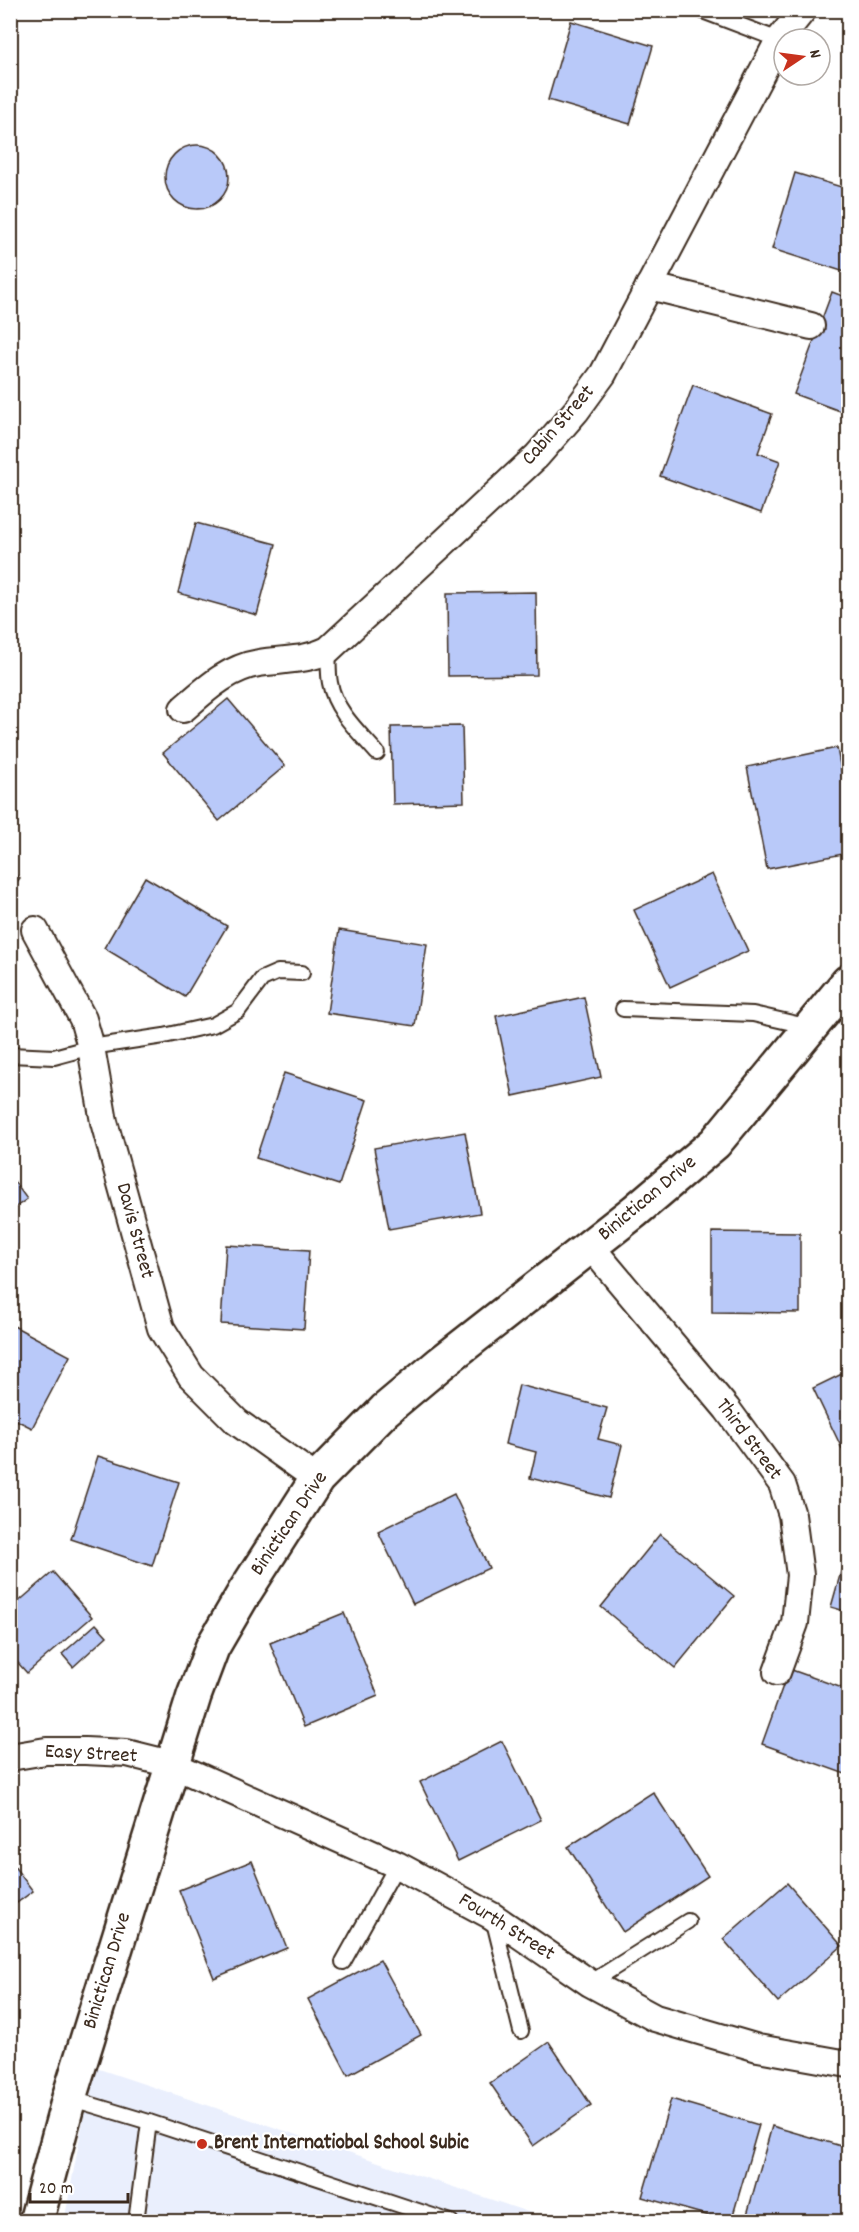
<svg xmlns="http://www.w3.org/2000/svg" width="859" height="2232" font-family="Dekko,sans-serif">
	<style>
		.built { fill: #eaeffd }
		.building { fill: #b9c9f9; stroke: #3b2a1e; stroke-width: 1.5 }
		.lines { fill: none; stroke-linecap: round; stroke-linejoin: round }
		.service-casing { stroke: #3b2a1e; stroke-width: 18 }
		.minor-casing { stroke: #3b2a1e; stroke-width: 30 }
		.tertiary-casing { stroke: #3b2a1e; stroke-width: 38 }
		.service { stroke: #fff; stroke-width: 14 }
		.minor { stroke: #fff; stroke-width: 26 }
		.tertiary { stroke: #fff; stroke-width: 33 }
		.poi-dot { fill: #c8321e; stroke: #fff; stroke-width: 2 }
		.labels { text-anchor: middle; dominant-baseline: central; stroke-width: 4.5; stroke-linejoin: round; paint-order: stroke }
		.street-label { font-size: 21px; fill: #3b2a1e; stroke: #fff }
		.poi-label { font-size: 21px; font-weight: bold; fill: #3b2a1e; stroke: #fff; text-anchor: start }
	</style>
	<rect width="100%" height="100%" fill="#fff"/>
	<filter id="ink" filterUnits="userSpaceOnUse"><feTurbulence type="fractalNoise" baseFrequency=".0167" numOctaves="2"/><feDisplacementMap in="SourceGraphic" scale="12" xChannelSelector="R" yChannelSelector="G"/><feConvolveMatrix kernelMatrix="1 2 1 2 8 2 1 2 1" color-interpolation-filters="sRGB"/></filter>
	<g filter="url(#ink)">
		<path class="built" d="M93 2067 555 2221 64 2222Z"/>
		<g class="building">
			<path d="M571 21 653 46 630 124 548 100Z"/>
			<circle cx="197" cy="177" r="32"/>
			<path d="M795 173 848 189V273L772 249Z"/>
			<path d="M832 292 848 298V414L794 394Z"/>
			<path d="M693 385 772 414 758 453 780 461 761 513 660 476Z"/>
			<path d="M196 523 276 544 257 615 178 593Z"/>
			<path d="M536 592 537 675 448 676 447 593Z"/>
			<path d="M228 699 285 766 219 821 163 753Z"/>
			<path d="M462 726 464 802 393 804 391 727Z"/>
			<path d="M837 748 848 810V853L767 869 747 767Z"/>
			<path d="M10 871 20 878 10 891Z"/>
			<path d="M712 874 748 951 670 987 634 910Z"/>
			<path d="M145 877 227 926 185 997 104 948Z"/>
			<path d="M339 930 427 944 415 1026 327 1013Z"/>
			<path d="M584 997 601 1077 513 1096 496 1016Z"/>
			<path d="M284 1073 367 1100 339 1185 256 1158Z"/>
			<path d="M465 1132 480 1213 389 1229 374 1148Z"/>
			<path d="M10 1176 27 1199 10 1211Z"/>
			<path d="M712 1232 800 1233V1313L712 1312Z"/>
			<path d="M226 1245 309 1250 304 1329 221 1324Z"/>
			<path d="M10 1324 70 1356 32 1428 10 1417Z"/>
			<path d="M848 1371V1453L845 1455 813 1388Z"/>
			<path d="M519 1385 607 1408 598 1439 622 1445 609 1498 530 1478 536 1452 505 1444Z"/>
			<path d="M98 1456 179 1482 152 1566 71 1539Z"/>
			<path d="M454 1494 489 1568 413 1604 378 1531Z"/>
			<path d="M660 1534 734 1596 675 1668 601 1607Z"/>
			<path d="M848 1547V1612L831 1607Z"/>
			<path d="M53 1572 92 1617 27 1673 10 1654V1609Z"/>
			<path d="M344 1613 378 1696 304 1727 270 1643Z"/>
			<path d="M96 1624 107 1636 73 1667 62 1654Z"/>
			<path d="M789 1669 848 1690V1775L762 1744Z"/>
			<path d="M502 1741 541 1820 458 1861 420 1782Z"/>
			<path d="M653 1792 708 1876 623 1932 568 1847Z"/>
			<path d="M10 1861 33 1891 10 1908Z"/>
			<path d="M252 1861 287 1948 214 1978 179 1890Z"/>
			<path d="M787 1883 842 1946 778 2002 723 1939Z"/>
			<path d="M380 1960 421 2035 348 2075 308 1999Z"/>
			<path d="M549 2042 591 2105 533 2146 490 2083Z"/>
			<path d="M671 2099 759 2125 731 2222 642 2197Z"/>
			<path d="M772 2126 848 2148V2212L846 2222H745Z"/>
		</g>
		<g class="lines">
			<defs>
				<g id="service">
					<path d="M700 10 779 40"/>
					<path d="M328 650C329 661 328 673 330 683 335 711 360 733 377 753"/>
					<path d="M623 1009 753 1014 797 1024 807 1031"/>
					<path d="M10 1055 54 1057 91 1047 164 1036 213 1025 238 1011 262 979 278 972 302 973"/>
					<path d="M493 1918 521 2031"/>
					<path d="M343 1962 397 1865"/>
					<path d="M590 1983 688 1921"/>
					<path d="M69 2098 149 2122 136 2222"/>
					<path d="M149 2122 451 2222"/>
				</g>
				<g id="minor">
					<path d="M649 286 811 326"/>
					<path d="M183 709C206 689 228 668 259 663 283 659 306 661 328 650L537 456 576 411 603 374 779 40 803 10"/>
					<path d="M35 930 83 1019 91 1047 104 1122 161 1328 191 1376 237 1422 317 1479"/>
					<path d="M591 1247 727 1409 782 1484 792 1515 800 1575 795 1623 777 1672"/>
					<path d="M10 1757 46 1751H85L127 1753 171 1764 397 1865 492 1916 590 1983 655 2018 758 2048 848 2064"/>
				</g>
				<path id="tertiary" d="M36 2222 69 2098 194 1696 212 1648 244 1593 317 1479 385 1410 441 1363 635 1211 715 1143 848 982"/>
			</defs>
			<use href="#service" class="service-casing"/>
			<use href="#minor" class="minor-casing"/>
			<use href="#tertiary" class="tertiary-casing"/>
			<use href="#service" class="service"/>
			<use href="#minor" class="minor"/>
			<use href="#tertiary" class="tertiary"/>
		</g>
	</g>
	<circle class="poi-dot" cx="202" cy="2144" r="6"/>
	<g class="labels">
		<g class="street-label">
			<text transform="translate(559 426) rotate(-49)">Cabin Street</text>
			<text transform="translate(648 1199) rotate(-40)">Binictican Drive</text>
			<text transform="translate(134 1231) rotate(75)">Davis Street</text>
			<text transform="translate(748 1440) rotate(53)">Third Street</text>
			<text transform="translate(290 1524) rotate(-56)">Binictican Drive</text>
			<text transform="translate(91 1755) rotate(3)">Easy Street</text>
			<text transform="translate(506 1928) rotate(32)">Fourth Street</text>
			<text transform="translate(108 1971) rotate(-73)">Binictican Drive</text>
		</g>
		<g class="poi-label">
			<text x="214" y="2144">Brent Internatiobal School Subic</text>
		</g>
	</g>
	<rect width="859" height="2232" fill="none" stroke="#fff" stroke-width="36"/>
	<rect x="18" y="18" width="823" height="2196" fill="none" stroke="#3b2a1e" stroke-width="2" filter="url(#ink)"/>
	<g transform="translate(802 57) rotate(77)"><circle r="28" fill="#ffffff" stroke="#b1aaa5" stroke-width="1.5"/>
	<path d="M0-4.5L10 22L0 15L-10 22Z" fill="#c8321e"/>
	<text y="-9" font-size="16" font-weight="bold" text-anchor="middle" fill="#3b2a1e">N</text>
	</g>
	<path d="M30 2193v9h98v-9" fill="none" stroke="#3b2a1e" stroke-width="3"/>
	<text x="39" y="2193" font-size="18" fill="#3b2a1e" stroke="#ffffff" stroke-width="4.5" paint-order="stroke">20 m</text>
</svg>
